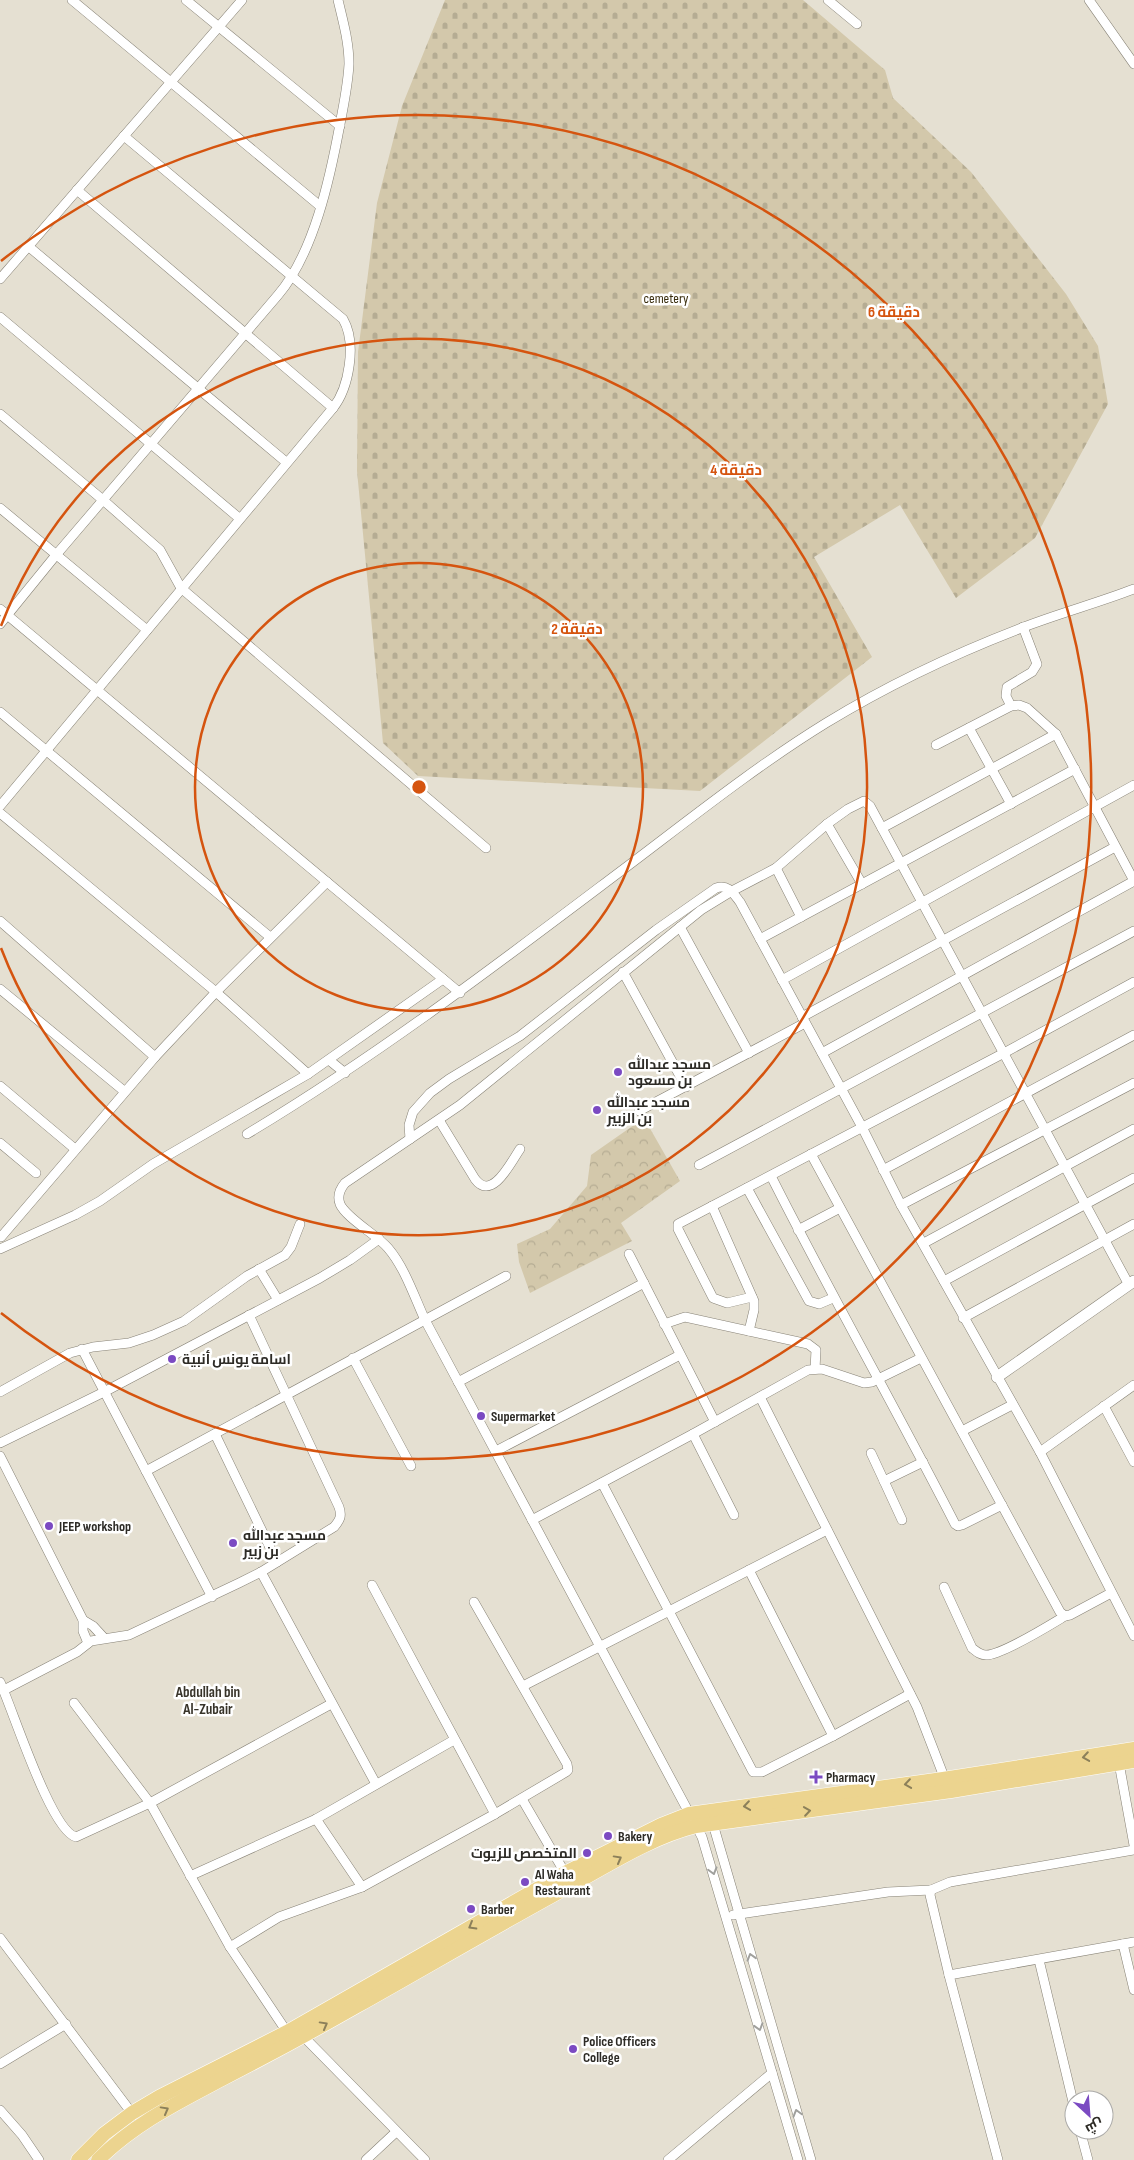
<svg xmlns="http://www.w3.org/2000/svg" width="1134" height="2160" font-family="'Sofia Sans Condensed',Cairo,sans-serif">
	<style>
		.cemetery { fill: url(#cemetery-stones) }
		.park { fill: url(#park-crowns) }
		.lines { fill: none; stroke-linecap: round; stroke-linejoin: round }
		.minor-casing { stroke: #878276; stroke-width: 10 }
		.tertiary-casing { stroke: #878276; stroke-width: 12 }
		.primary-casing { stroke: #fff; stroke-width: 15 }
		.minor { stroke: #fff; stroke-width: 9 }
		.tertiary { stroke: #fff; stroke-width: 11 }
		.primary { stroke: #ecd48f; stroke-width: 14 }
		.oneway { stroke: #8c805a }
		.oneway2 { stroke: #a0a09d }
		.ring { fill: none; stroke: #d5540f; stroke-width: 2.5 }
		.poi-dot { fill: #7b4ac2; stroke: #fff; stroke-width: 2 }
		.labels { text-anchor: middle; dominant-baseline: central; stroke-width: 5; stroke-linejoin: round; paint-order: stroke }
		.park-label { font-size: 14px; fill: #3a2e0e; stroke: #fff }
		.poi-label { font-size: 14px; font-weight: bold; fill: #2d2b26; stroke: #fff; text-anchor: start }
		.neighbourhood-label { font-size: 15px; font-weight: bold; fill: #38342a; stroke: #fff }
		.centre { fill: #d5540f; stroke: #fff; stroke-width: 2.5 }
		.ring-label { font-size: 15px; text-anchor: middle; font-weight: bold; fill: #d5540f; stroke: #fff; stroke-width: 5; stroke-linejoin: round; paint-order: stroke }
	</style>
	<defs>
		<pattern id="cemetery-stones" width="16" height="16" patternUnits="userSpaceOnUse" patternTransform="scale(1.25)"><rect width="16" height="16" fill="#d3c8ab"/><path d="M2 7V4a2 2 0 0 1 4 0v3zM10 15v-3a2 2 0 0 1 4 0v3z" fill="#b5ac93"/></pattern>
		<pattern id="park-crowns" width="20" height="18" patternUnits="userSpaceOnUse" patternTransform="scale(1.25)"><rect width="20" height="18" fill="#d3c8ab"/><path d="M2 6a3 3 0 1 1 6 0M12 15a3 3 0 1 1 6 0" fill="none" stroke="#b5ac93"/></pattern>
	</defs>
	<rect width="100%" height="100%" fill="#e5e0d2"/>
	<path class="cemetery" d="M445 0H803L885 70 893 98 971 172 1066 294 1098 346 1108 404 1035 538 956 598 900 505 814 557 872 657 700 791 418 776 383 743 357 471 358 352 377 203 402 106Z"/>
	<path class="park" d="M644 1118 680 1181 621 1223 632 1241 530 1293 519 1262 517 1244 550 1229 587 1186 591 1155Z"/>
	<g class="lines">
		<defs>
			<g id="minor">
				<path d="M72 0 320 206"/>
				<path d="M186 0 340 126"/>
				<path d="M828 0 857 24"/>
				<path d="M1089 0 1134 64"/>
				<path d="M77 190 333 408"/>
				<path d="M28 246 286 462"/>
				<path d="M0 279 242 0"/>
				<path d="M0 317 239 518"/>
				<path d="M0 414 103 500 160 550 181 588 486 848"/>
				<path d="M0 508 147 630"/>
				<path d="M0 609 460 993"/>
				<path d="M0 624 56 555 278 295C314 253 330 178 340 124 344 104 348 84 349 64 349 42 343 21 338 0"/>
				<path d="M1011 706 1006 696 1007 687 1032 672 1037 664 1023 627"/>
				<path d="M0 712 270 937"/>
				<path d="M969 728 1011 804"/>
				<path d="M936 745 1011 706 1019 705 1027 708 1056 734 1134 881"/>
				<path d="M0 806 333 408C349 388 357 343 343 319L124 136"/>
				<path d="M0 813 216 992 308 1074"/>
				<path d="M827 824 862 884"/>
				<path d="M882 828 1056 734"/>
				<path d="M776 868 801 917"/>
				<path d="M0 921 155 1057"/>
				<path d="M680 927 749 1053"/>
				<path d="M760 939 1075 769"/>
				<path d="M623 972 686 1087"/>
				<path d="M782 980 1134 785"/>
				<path d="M0 989 124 1091"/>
				<path d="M802 1017 1115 847"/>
				<path d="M822 1053 1134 881"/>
				<path d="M329 1060 345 1073"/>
				<path d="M0 1086 75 1149"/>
				<path d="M639 1111 805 1023"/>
				<path d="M439 1120 475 1179C492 1202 511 1162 520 1149"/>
				<path d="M247 1134C377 1056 495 966 617 874 685 823 753 768 826 723 888 685 956 653 1024 627 1060 613 1098 603 1134 589"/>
				<path d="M410 1139 409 1125 413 1112 430 1093 449 1079 520 1036 656 930 716 888C728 884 733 893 740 902L862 1127 901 1205 1040 1452 1134 1636"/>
				<path d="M0 1143 36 1173"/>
				<path d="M811 1154 1060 1612 1065 1616 1070 1615 1111 1593"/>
				<path d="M699 1165 1134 931"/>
				<path d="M883 1170 1134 1035"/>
				<path d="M771 1176C830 1293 895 1407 955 1524L958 1526 962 1525 1002 1505"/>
				<path d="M747 1188 809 1301 819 1304 833 1298"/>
				<path d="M901 1205 1134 1083"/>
				<path d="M712 1206 754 1301V1310L749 1331"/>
				<path d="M798 1230 840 1208"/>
				<path d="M1 1237 155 1057 216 992 327 882"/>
				<path d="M924 1243 1134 1129"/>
				<path d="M0 1249 75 1215 100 1201 153 1164 308 1074 443 979"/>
				<path d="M629 1254 715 1422"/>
				<path d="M259 1269 278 1300"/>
				<path d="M944 1281 1134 1178"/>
				<path d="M752 1297 727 1303 713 1298 678 1229V1224L1004 1053 1134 982"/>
				<path d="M963 1318 1134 1224"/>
				<path d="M664 1324 685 1317 808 1344 816 1350 815 1369"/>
				<path d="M82 1349 212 1597"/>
				<path d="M353 1358 411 1466"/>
				<path d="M458 1382 644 1283"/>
				<path d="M0 1392 70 1353 93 1347 129 1343 153 1335 184 1321 247 1276 285 1255 291 1247 300 1224"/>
				<path d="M760 1397 917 1707 946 1782"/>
				<path d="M1104 1406 1134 1462"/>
				<path d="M962 1431 1012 1405"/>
				<path d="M215 1434 277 1562"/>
				<path d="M693 1434 734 1515"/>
				<path d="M0 1443 104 1392 320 1278 350 1260 379 1239"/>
				<path d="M496 1451 680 1355"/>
				<path d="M1040 1452 1134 1385"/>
				<path d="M871 1453 884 1481 923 1462"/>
				<path d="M0 1456 83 1620V1631L88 1643"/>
				<path d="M146 1471 506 1276"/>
				<path d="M884 1481 902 1520"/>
				<path d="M602 1483 753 1772H762L833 1736 910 1694"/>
				<path d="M532 1520 693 1434 808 1370 822 1369 864 1383 872 1382 921 1358"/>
				<path d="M749 1570 833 1736"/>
				<path d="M261 1572 376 1784"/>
				<path d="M372 1585 495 1814"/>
				<path d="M944 1587 972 1648C977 1652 980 1655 986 1655 1002 1655 1050 1625 1065 1616"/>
				<path d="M83 1620 93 1626 104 1638"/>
				<path d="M0 1682C13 1710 51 1831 76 1837L150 1803 331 1704"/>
				<path d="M523 1686 827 1530"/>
				<path d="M4 1690 77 1652 91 1641 129 1635 239 1583 261 1572 334 1527C340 1520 342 1516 339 1507L249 1315"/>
				<path d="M74 1703 150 1803 230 1947 287 2032"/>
				<path d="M1119 1763 1134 1845"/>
				<path d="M522 1799 565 1873"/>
				<path d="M316 1819 362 1887"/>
				<path d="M713 1824 811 2160"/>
				<path d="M190 1876 316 1819 454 1740"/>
				<path d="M733 1915 888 1892 931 1890"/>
				<path d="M0 1938 134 2116"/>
				<path d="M1123 1944 1134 1990"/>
				<path d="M230 1947 279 1917 362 1887 495 1814 566 1772 568 1770 567 1764 474 1602"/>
				<path d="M1039 1960 1074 2106"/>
				<path d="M949 1975 1134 1942"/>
				<path d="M303 2036 425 2160"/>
				<path d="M0 2064 66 2024"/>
				<path d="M0 2110 22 2135 39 2160"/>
				<path d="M1080 2130 1088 2160"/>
				<path d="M366 2160 396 2132"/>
				<path d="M668 2160 772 2073"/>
				<path d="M798 2160 702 1837 425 1320C414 1296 405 1268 388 1248 377 1235 346 1218 340 1204 337 1196 340 1189 345 1183L460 1105 701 910 732 891 776 868 827 824 848 809 864 801 870 806 1129 1285"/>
				<path d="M998 2160 949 1975 930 1895 931 1890 950 1882 1134 1850"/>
			</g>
			<path id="tertiary" d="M997 1377 1134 1281"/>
			<g id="primary">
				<path d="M78 2160 104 2134 132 2113 159 2097 287 2032 565 1873 661 1825 689 1814 943 1779 1134 1749"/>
				<path d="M98 2160C135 2123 179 2102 224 2078 269 2055 313 2031 357 2006 430 1965 503 1922 577 1882 615 1861 653 1837 696 1826L951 1791 1134 1761"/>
			</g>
		</defs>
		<use href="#minor" class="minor-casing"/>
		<use href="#tertiary" class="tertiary-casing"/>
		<use href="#primary" class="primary-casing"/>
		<use href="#minor" class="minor"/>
		<use href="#tertiary" class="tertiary"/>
		<use href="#primary" class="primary"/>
	</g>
	<defs><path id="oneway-chevron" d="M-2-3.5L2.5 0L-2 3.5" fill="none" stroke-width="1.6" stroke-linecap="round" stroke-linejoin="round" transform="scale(1.25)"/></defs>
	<g class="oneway">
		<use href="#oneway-chevron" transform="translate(1086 1757) rotate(171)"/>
		<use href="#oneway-chevron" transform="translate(908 1784) rotate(172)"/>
		<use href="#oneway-chevron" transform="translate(747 1806) rotate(172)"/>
		<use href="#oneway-chevron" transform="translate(807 1811) rotate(-8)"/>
		<use href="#oneway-chevron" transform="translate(618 1859) rotate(-29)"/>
		<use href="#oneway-chevron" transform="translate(472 1926) rotate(150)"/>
		<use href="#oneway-chevron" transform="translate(324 2025) rotate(-29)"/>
		<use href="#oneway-chevron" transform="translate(165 2110) rotate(-29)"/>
	</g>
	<g class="oneway2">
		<use href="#oneway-chevron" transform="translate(713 1871) rotate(74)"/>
		<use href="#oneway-chevron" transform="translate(751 1957) rotate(-107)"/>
		<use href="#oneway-chevron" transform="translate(759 2027) rotate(73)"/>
		<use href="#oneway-chevron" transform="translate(797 2113) rotate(-106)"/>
	</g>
	<g class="ring">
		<circle cx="419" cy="787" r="224"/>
		<path d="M1 626A448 448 0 1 1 1 948"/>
		<path d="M1 261A672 672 0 1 1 1 1313"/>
	</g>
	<g class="poi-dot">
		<circle cx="618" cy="1072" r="5"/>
		<circle cx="597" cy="1110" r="5"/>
		<circle cx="172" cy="1359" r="5"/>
		<circle cx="481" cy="1416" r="5"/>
		<circle cx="49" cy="1526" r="5"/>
		<circle cx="233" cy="1543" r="5"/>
		<path d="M813.5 1769.5h5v5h5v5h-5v5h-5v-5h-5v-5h5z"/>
		<circle cx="608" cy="1836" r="5"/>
		<circle cx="587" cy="1853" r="5"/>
		<circle cx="525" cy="1882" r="5"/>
		<circle cx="471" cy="1909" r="5"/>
		<circle cx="573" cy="2049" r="5"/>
	</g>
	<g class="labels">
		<g class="park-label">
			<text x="666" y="298">cemetery</text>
		</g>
		<g class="poi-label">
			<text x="628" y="1064">مسجد عبدالله<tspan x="628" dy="16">بن مسعود</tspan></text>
			<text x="607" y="1102">مسجد عبدالله<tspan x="607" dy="16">بن الزبير</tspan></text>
			<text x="182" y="1359">اسامة يونس أنبية</text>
			<text x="491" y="1416">Supermarket</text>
			<text x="59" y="1526">JEEP workshop</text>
			<text x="243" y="1535">مسجد عبدالله<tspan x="243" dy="16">بن زبير</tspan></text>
			<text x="826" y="1777">Pharmacy</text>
			<text x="618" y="1836">Bakery</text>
			<text x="577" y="1853" text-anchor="end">المتخصص للزيوت</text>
			<text x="535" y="1874">Al Waha<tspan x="535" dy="16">Restaurant</tspan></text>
			<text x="481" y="1909">Barber</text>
			<text x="583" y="2041">Police Officers<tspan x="583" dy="16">College</tspan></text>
		</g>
		<g class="neighbourhood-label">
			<text x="208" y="1692">Abdullah bin<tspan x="208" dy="17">Al-Zubair</tspan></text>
		</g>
	</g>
	<circle cx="419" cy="787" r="8" class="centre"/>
	<g class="ring-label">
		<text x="894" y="317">6 دقيقة</text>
		<text x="736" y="475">4 دقيقة</text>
		<text x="577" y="634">2 دقيقة</text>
	</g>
	<g transform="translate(1089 2115) rotate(154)"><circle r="24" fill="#ffffff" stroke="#abaaa8"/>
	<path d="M0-4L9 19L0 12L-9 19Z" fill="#7b4ac2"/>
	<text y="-8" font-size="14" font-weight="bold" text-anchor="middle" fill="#2d2b26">ش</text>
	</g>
</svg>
